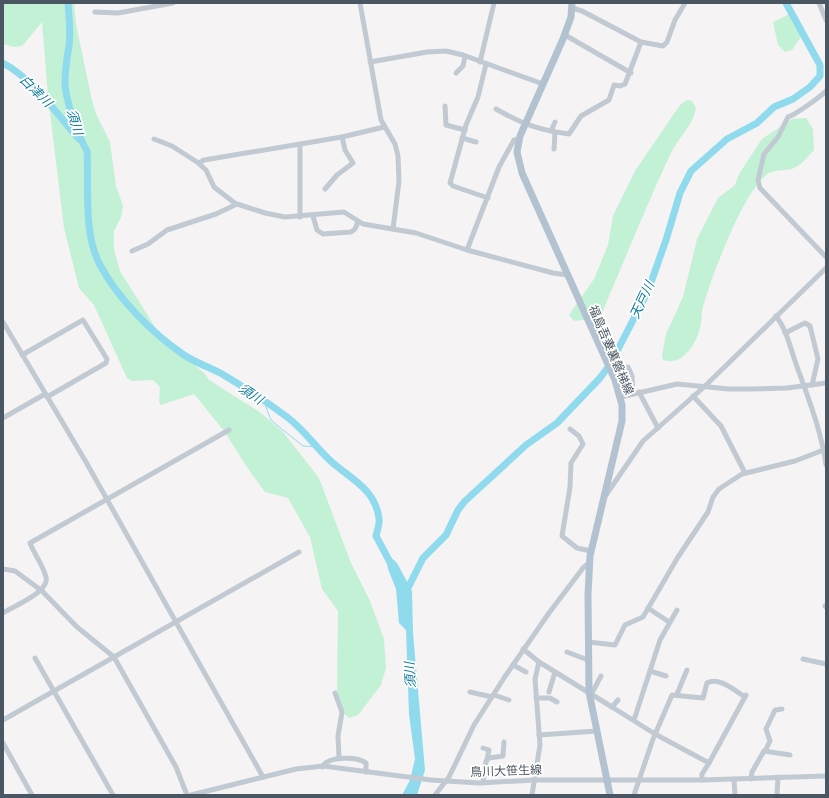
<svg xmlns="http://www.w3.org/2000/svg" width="829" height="798" font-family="'DM Sans','Noto Sans JP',sans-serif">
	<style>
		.green { fill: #c3f1d5 }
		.water { fill: #90daee }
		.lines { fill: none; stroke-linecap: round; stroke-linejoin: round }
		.stream { stroke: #90daee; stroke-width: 1 }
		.river { stroke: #90daee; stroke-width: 7 }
		.minor { stroke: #c1cad2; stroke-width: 5 }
		.major { stroke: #b3c2d1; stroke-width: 7 }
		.labels { text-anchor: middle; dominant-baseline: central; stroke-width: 3.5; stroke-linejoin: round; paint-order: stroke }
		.street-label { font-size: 12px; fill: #4a5661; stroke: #fff }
		.water-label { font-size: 13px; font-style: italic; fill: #0c7c9b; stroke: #fff }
	</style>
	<rect width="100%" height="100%" fill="#f5f3f3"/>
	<g class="green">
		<path d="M3 3H74L76 24 91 96 96 114 110 142 116 186 123 206 121 217 114 231V250L120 271 160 335 205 374 209 380 261 413 283 432 319 478 351 563 370 601 384 639 386 668 381 685 358 715 349 718 343 713 337 694 338 611 322 589 310 537 288 498 265 492 249 470 224 431 194 394 161 405 159 402 160 387 153 380 132 381 127 378 94 305 79 288 64 228 48 96 42 22 22 46 14 47 3 44Z"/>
		<path d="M788 15H793L798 19 801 37 792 50 785 52 778 45 773 22Z"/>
		<path d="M687 100 692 101 696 108C693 126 677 139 670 155 645 208 624 262 601 315L592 319 574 321 569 315 594 279 608 245 613 216 635 171 680 105Z"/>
		<path d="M806 118 813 129 814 150C808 156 802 165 794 168 785 172 773 168 765 176 744 195 725 246 714 273 710 285 705 298 702 311 701 315 702 319 701 323 698 341 684 367 663 360L662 355 666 334 683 297 697 239 718 198 735 185 739 174 762 139 792 119Z"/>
	</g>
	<path class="water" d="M386 553 397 563 412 591 413 633 425 770 417 795H402L410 780 415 759 409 714 406 630 399 623 396 589 388 569Z"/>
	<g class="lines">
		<path class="stream" d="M264 402 271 420 278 426 303 446 318 447"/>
		<g class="river">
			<path d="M68 3C69 17 71 32 69 46 67 58 65 69 65 82 65 99 78 136 87 151 89 186 83 234 100 265 119 300 152 333 184 355 196 363 209 367 222 374 244 387 267 402 287 417 306 431 317 450 334 464 353 480 375 490 379 518 380 524 377 531 376 536L391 564"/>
			<path d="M3 63C34 80 56 113 79 139"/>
			<path d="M406 592 423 558 446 535 458 510 464 502 526 445 557 423 600 378 611 363 648 291 666 240 680 193 691 171 727 139 757 123 774 107 793 99 810 87 820 76V65L786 3"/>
		</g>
		<g class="minor">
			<path d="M360 3 381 120 395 144 398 156 399 181 393 229"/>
			<path d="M819 3 826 20"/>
			<path d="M572 8 582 11 641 42 663 46 667 42 675 20 685 3"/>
			<path d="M95 12 118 13 173 3"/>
			<path d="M565 35 631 73"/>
			<path d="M370 62 427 52 446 51 463 55 543 84"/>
			<path d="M480 62 494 3"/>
			<path d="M486 64 478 97 466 125 450 183 453 186 488 198"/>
			<path d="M456 73 463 66 465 56"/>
			<path d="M826 91C820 97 795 115 788 117L778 137 764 154 758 180 760 188 826 257"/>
			<path d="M445 106 446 125 465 130"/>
			<path d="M496 109C522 124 539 130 569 134L581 116 609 100 614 85 620 86 625 84 641 42"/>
			<path d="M551 131 555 122"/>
			<path d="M462 138 476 142"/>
			<path d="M154 139 172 146 197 162 206 170 214 187 236 204"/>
			<path d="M554 149 555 132"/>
			<path d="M199 163 204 160 342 137 384 127"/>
			<path d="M325 189 337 175 353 163 345 150 342 137"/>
			<path d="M313 216 317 230 323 234 351 232 355 229 358 222"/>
			<path d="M300 217V144"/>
			<path d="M467 250 499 167 514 140 519 139"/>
			<path d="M132 251 148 244 167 230 216 214 237 204 265 213 285 217 344 212 363 224 416 233 467 250 553 273 568 275"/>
			<path d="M776 316C786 329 790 346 795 361 807 395 821 429 826 465"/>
			<path d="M3 322 86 462 263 777"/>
			<path d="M785 333 805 323 810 326 818 359 812 385"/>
			<path d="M22 355 83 320 107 359 106 363 47 397"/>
			<path d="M628 367 632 376 633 394"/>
			<path d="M639 392 658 428"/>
			<path d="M693 396 721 426 745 473"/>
			<path d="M621 397 677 384 729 389H751L787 388 826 383"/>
			<path d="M3 418 45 394"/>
			<path d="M570 429 579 436 583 444 571 463 570 487 562 536 577 548 591 551"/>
			<path d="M606 495 643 441 704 387 826 268"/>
			<path d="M3 569 15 571 42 591 77 627 114 657 176 767 187 795"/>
			<path d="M825 606 826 607"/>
			<path d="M648 608 669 622"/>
			<path d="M3 613C14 606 50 592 46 577 43 565 34 554 30 543L229 430"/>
			<path d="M588 642 615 645 625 625 643 617 678 557 708 512 713 497 719 489 742 474 795 461 826 449"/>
			<path d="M523 649 539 662 612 707"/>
			<path d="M567 652 588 660"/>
			<path d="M35 658 113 795"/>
			<path d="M803 659 826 664"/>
			<path d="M513 665 526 672"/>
			<path d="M650 671 666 676"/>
			<path d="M470 692 492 697"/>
			<path d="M549 692 555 672"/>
			<path d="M335 693 342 712 338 736 339 758"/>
			<path d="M592 693 601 676"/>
			<path d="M677 694 687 670"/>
			<path d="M494 695 509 700"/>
			<path d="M536 698H550L557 702"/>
			<path d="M618 700 612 707 655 734 709 763 702 774V780"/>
			<path d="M3 720 299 552"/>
			<path d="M634 720 660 640 677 610"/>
			<path d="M539 735 597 731"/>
			<path d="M3 743 32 795"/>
			<path d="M483 748 489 750 487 760"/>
			<path d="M765 751 770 741 766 729 775 710 782 709"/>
			<path d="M709 763 746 695"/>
			<path d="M322 767C328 756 357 756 366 763V772"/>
			<path d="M734 779 735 795"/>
			<path d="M751 779 752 772 764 751 790 755"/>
			<path d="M483 783 486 761 489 758 503 756 504 742"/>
			<path d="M191 795 296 769 323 766 431 780 479 783 535 780H702L826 776"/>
			<path d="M435 795 449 777 474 725 504 678 549 613 583 568 590 562"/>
			<path d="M532 795 540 745 535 679 539 662"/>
			<path d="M634 795 653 739 672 695 703 698 707 683C719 676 735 691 745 697"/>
			<path d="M777 795 778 777"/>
		</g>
		<path class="major" d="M572 3 571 17 563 39 520 136 517 152 522 173 615 380 622 405V421L590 556 588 595 589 692 610 795"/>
	</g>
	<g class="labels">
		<g class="street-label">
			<text transform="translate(611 350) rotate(67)">福島吾妻裏磐梯線</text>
			<text transform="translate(506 771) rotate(-2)">鳥川大笹生線</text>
		</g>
		<g class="water-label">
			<text transform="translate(36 91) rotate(45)">白津川</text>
			<text transform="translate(75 122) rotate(74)">須川</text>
			<text transform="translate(642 300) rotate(-65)">天戸川</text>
			<text transform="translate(251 394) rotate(33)">須川</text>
			<text transform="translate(410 675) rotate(-93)">須川</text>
		</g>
	</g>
	<rect width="829" height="798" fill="none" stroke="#4a5661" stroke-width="8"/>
</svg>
